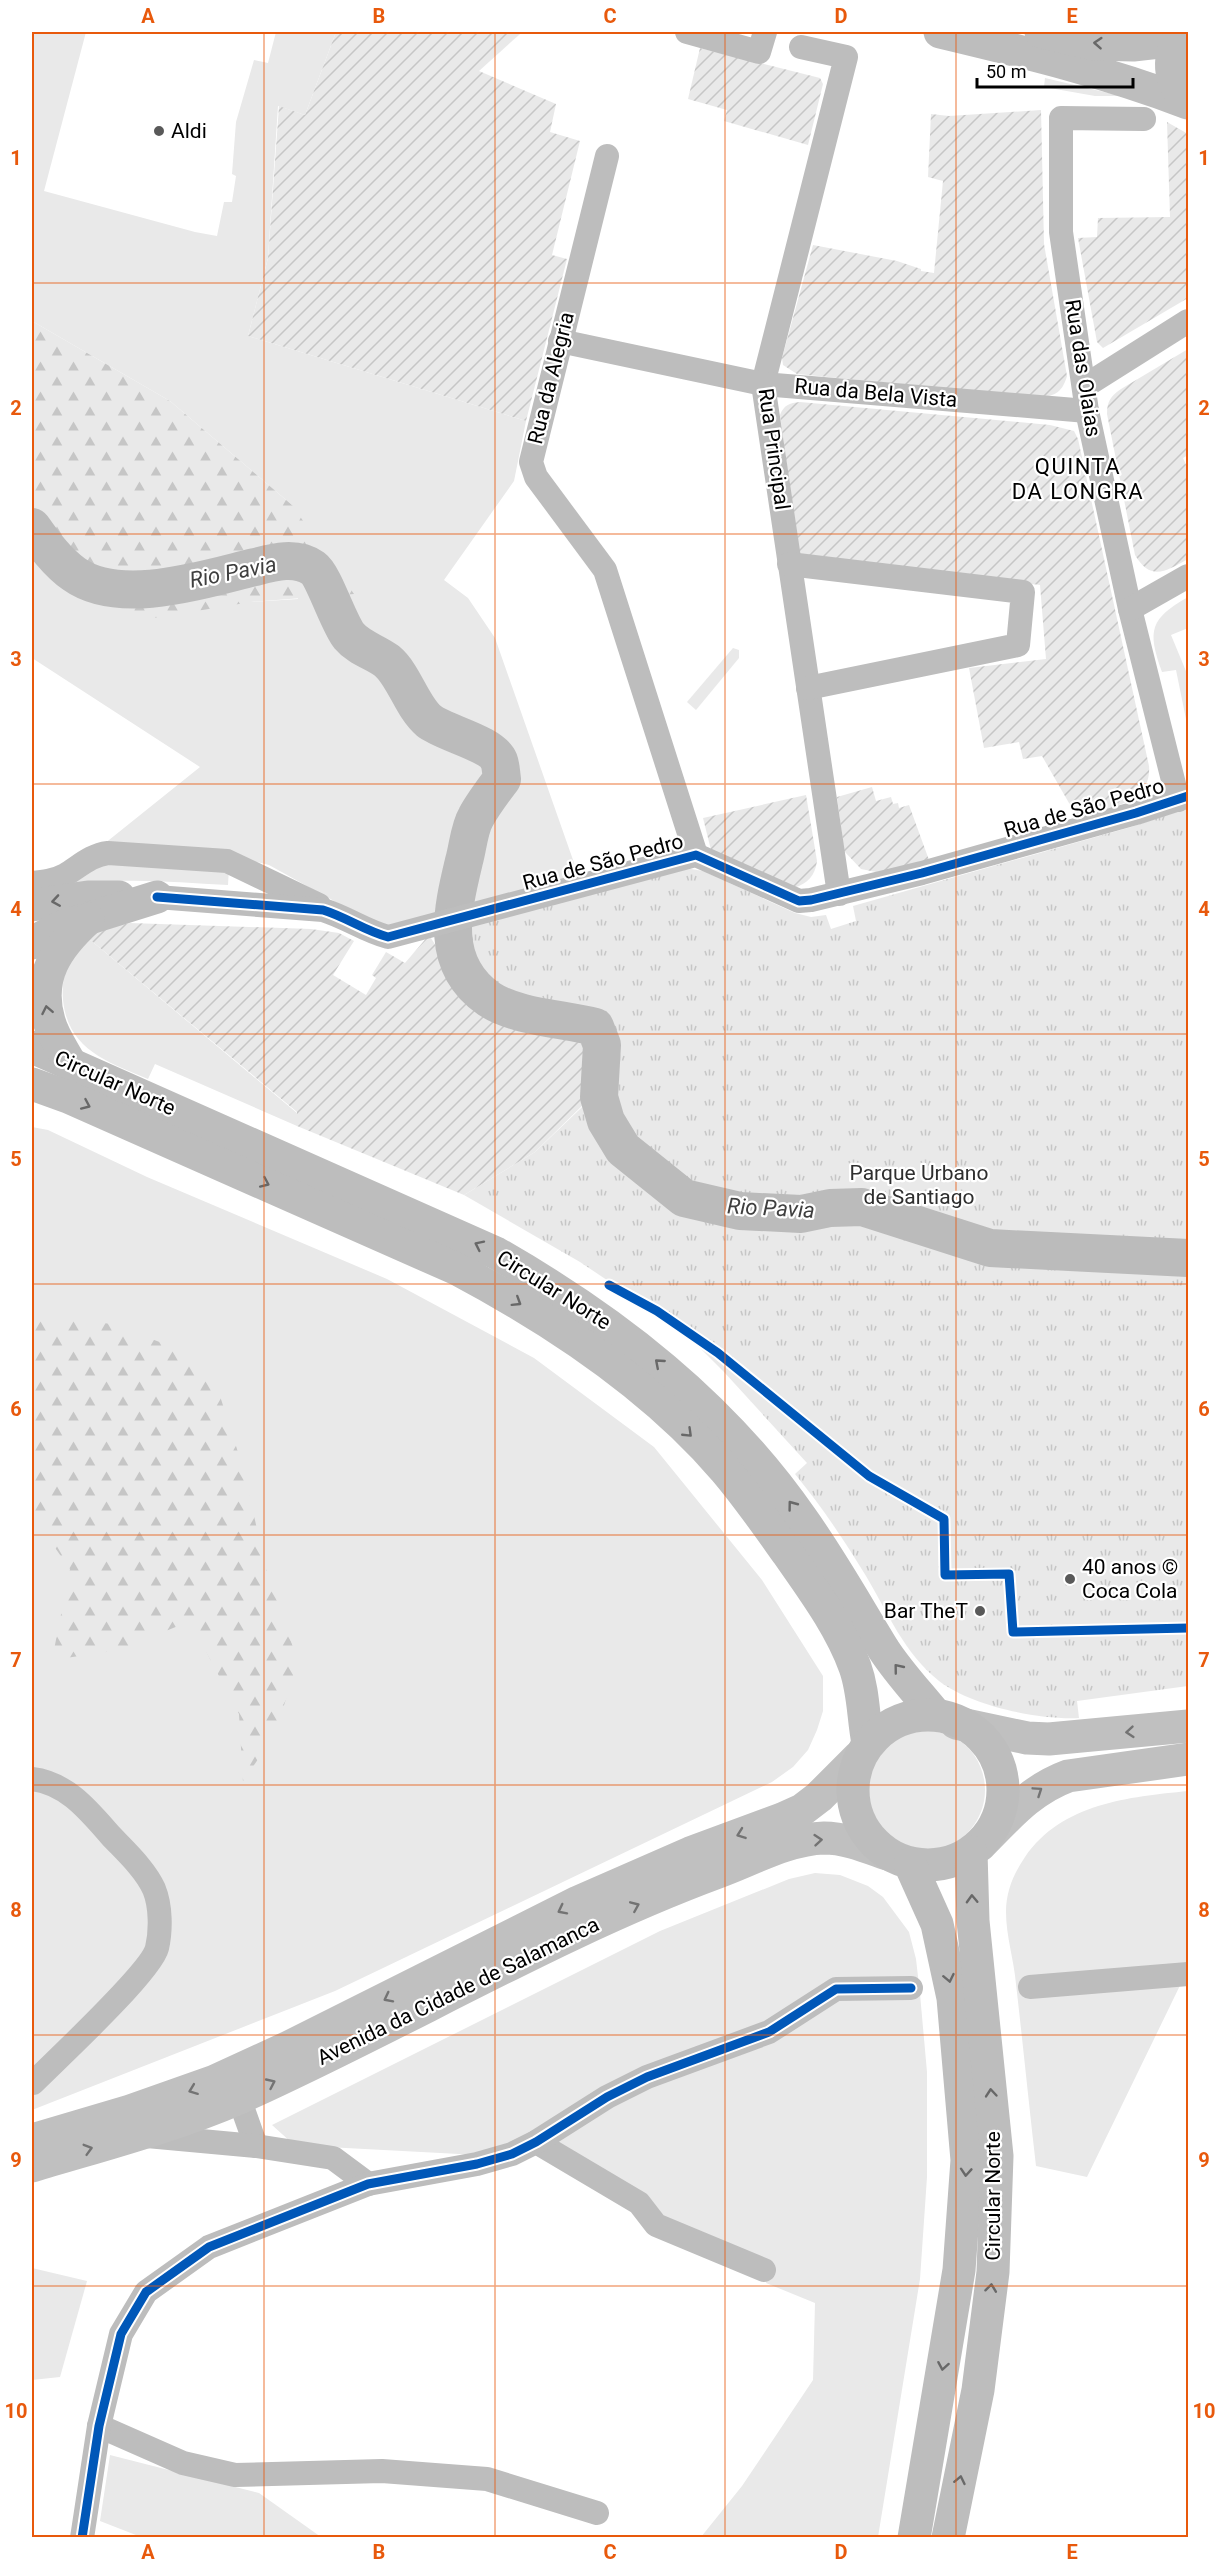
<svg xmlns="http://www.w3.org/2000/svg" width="1220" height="2569" font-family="Roboto,sans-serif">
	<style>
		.grass { fill: #e9e9e9 }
		.forest { fill: url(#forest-firs) }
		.park { fill: url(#park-tufts) }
		.garden { fill: url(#garden-furrows) }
		.water { fill: url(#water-rules) }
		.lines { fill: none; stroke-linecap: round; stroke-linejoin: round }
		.river { stroke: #bbb; stroke-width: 38 }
		.street { stroke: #bdbdbd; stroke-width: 24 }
		.secondary { stroke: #c0c0c0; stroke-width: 33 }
		.primary { stroke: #bdbdbd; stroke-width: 33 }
		.cycleway-casing { stroke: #fff; stroke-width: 13 }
		.cycleway { stroke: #0057b8; stroke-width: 9 }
		.oneway { stroke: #686868 }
		.oneway2 { stroke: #737373 }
		.grid { fill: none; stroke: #e8590c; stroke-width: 1.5; stroke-opacity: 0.55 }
		.poi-dot { fill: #595959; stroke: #fff; stroke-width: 2 }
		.labels { text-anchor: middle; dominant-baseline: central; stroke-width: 4.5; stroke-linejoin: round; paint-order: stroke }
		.poi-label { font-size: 21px; fill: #000; stroke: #fff; text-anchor: start }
		.street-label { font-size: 21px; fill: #000; stroke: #fff }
		.park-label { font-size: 21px; fill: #2e2e2e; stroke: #fff }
		.neighbourhood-label { font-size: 22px; letter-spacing: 1.5px; fill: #000; stroke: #fff }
		.water-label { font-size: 22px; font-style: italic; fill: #3f3f3f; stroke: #fff }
		.neatline { fill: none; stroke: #e8590c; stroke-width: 2 }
		.grid-label { font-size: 20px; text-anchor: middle; font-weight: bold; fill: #e8590c }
	</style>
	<defs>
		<pattern id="forest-firs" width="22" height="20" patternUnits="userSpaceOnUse" patternTransform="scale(1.5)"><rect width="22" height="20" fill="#e9e9e9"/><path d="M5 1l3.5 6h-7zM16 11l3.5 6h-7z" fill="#c6c6c6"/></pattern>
		<pattern id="park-tufts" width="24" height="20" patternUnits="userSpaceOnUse" patternTransform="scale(1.5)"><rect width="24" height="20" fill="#e9e9e9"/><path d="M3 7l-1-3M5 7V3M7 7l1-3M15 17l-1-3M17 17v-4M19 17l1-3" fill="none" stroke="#c6c6c6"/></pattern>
		<pattern id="garden-furrows" width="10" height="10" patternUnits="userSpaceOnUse" patternTransform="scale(1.5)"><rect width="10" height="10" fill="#e9e9e9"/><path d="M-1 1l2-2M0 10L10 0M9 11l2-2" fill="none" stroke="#c6c6c6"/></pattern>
		<pattern id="water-rules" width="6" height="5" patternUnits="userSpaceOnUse" patternTransform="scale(1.5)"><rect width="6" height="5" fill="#bbb"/><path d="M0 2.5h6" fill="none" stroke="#9f9f9f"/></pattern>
	</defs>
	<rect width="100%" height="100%" fill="#fff"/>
	<g class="grass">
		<path d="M32 32H86L44 191 195 232 217 236 224 202H232L236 176 232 174 236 122 254 60 268 63 276 32H336L305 115 278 106 268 258 248 336 526 421 514 481 444 580 468 598 495 638 579 877 381 927 269 865 217 852 104 844 200 767 32 658V550L81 591 251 602 298 599 292 505 170 401 32 321Z"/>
		<path d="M1045 78 1121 96H1095L1044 87Z"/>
		<path d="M1188 597V628L1171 635 1188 676V729L1176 670 1162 672C1147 630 1150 619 1188 597Z"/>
		<path d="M733 648 739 650V658L696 710 687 702Z"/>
		<path d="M97 862 229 868 228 885C171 882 118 876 61 887Z"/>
		<path d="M88 938 297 1113V1126L155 1064 148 1079C108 1062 68 1050 63 1000 62 988 63 974 69 964 74 955 82 946 88 938Z"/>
		<path d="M32 1127 48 1130 147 1177 387 1279 534 1358 654 1447 762 1580 823 1676V1711L817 1730 808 1750 793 1767 772 1782 335 1991 32 2110Z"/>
		<circle cx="924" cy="1790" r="61"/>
		<path d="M1188 1791V1969L1087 2177 1036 2166C1029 2105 1023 2045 1016 1984 1014 1960 1006 1936 1006 1912 1006 1891 1014 1873 1025 1857 1062 1803 1129 1797 1188 1791Z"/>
		<path d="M815 1873 840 1875 868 1886 883 1897 909 1932 916 1959 920 1994 927 2072V2177L920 2279 878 2537H701L742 2486 813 2380 815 2303 766 2283 770 2262 661 2219 537 2134 478 2155 327 2147 292 2143 272 2125 660 1931 789 1879Z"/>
		<path d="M32 2268 87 2281 60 2377 32 2380Z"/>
		<path d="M110 2455 259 2493 321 2537H141L100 2521Z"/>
	</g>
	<g class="forest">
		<path d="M32 321 170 401 292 505 354 594 251 602 154 618 81 591 32 550Z"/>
		<path d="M32 1315 112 1324 178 1349 220 1396 244 1471 265 1565 298 1662 275 1733 243 1782 239 1714 190 1621 120 1650 52 1660 70 1569 32 1515Z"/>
	</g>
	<path class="park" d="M1188 808V1686L1077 1701 1079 1718C1038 1720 972 1706 939 1681 904 1653 888 1613 866 1576 844 1540 822 1507 795 1474L807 1463 724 1372 683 1331 580 1262 464 1195 535 1152 602 1088C608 1076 608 1065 608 1052 608 1043 607 1032 602 1025 595 1016 578 1015 568 1013 512 1002 457 994 468 922L679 867 703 871 795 913 811 917 826 915 831 929 856 921 853 906 1131 827Z"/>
	<g class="garden">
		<path d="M336 32H522L479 71 556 104 550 132 580 141 552 255 567 259 526 421 248 336 268 258 279 106 305 115Z"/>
		<path d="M700 48 820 78 823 84 808 145 724 121 727 110 688 99Z"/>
		<path d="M1041 110 1044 244 1067 376C1062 394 1053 397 1036 397L797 374 783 365 782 358 813 245 897 261 921 269V271L934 273 943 181 928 177 931 114 949 116Z"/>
		<path d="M1167 122 1188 134V298L1103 348 1097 342 1078 238 1097 237 1098 218 1170 217Z"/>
		<path d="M1188 349V455L1183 458 1188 469V559C1166 571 1151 582 1135 555L1107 414C1107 401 1111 396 1121 389Z"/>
		<path d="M800 402 1050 425 1074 431 1078 439 1149 766C1152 805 1106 808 1077 817L1042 756 1023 759 1019 742 984 748 969 668 1046 659 1040 585 799 555 780 415C784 405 789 403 800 402Z"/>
		<path d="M872 787 876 801 891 797 893 804 898 803 899 808 909 805 929 860 881 873 861 869 844 851 837 797Z"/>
		<path d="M806 795 817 861C815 876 808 883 794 888L712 854 703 818Z"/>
		<path d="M130 923 311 929 339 933 354 941 333 975 366 995 376 978 372 975 386 952 405 963 429 935 445 960 479 1000 510 1017 566 1027 585 1033 592 1039 595 1050 593 1087 585 1103 535 1152 464 1195 297 1126V1112L88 938 98 929Z"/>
	</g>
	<path class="water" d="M1096 1252H1188V1265L1174 1266Z"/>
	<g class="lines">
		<path class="river" d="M32 527C44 544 57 562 74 574 120 607 205 579 255 567 274 562 296 556 313 568 324 576 338 622 349 636 359 648 375 652 387 661 404 675 412 707 429 721 444 733 492 743 499 761 501 766 501 773 502 779 493 791 483 804 476 817 469 829 468 847 464 861 452 911 439 964 489 999 516 1017 564 1019 595 1027L602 1045 599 1097 606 1121 623 1149 684 1198 740 1211 801 1214 830 1208 862 1207 990 1248 1188 1258"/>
		<g class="street">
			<path d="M687 32 759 52 765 32"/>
			<path d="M801 47 846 57 763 384 839 894"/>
			<path d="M1144 119 1061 118V232L1087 411 1130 609 1178 800"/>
			<path d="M607 156 531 462 536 477 605 570 696 855"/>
			<path d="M560 341 763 384 1087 411"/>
			<path d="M1085 386 1188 321"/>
			<path d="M789 564 1023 592 1018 645 808 688"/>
			<path d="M1130 609 1188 576"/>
			<path d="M32 883C43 882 54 881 65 875 80 866 91 855 108 853L227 861 319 905"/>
			<path d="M157 897 323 910C346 917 365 931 388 937L696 855 799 901 811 900 922 873 1136 813 1188 796"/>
			<path d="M32 1779C67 1783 89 1811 111 1836 125 1851 145 1869 154 1889 161 1906 161 1931 157 1948 151 1972 56 2060 33 2083"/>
			<path d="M1030 1987 1188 1974"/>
			<path d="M239 2098 256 2146"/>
			<path d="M147 2136 256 2146 333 2158 368 2184"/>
			<path d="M536 2142 639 2203 656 2225 764 2270"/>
			<path d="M99 2426 183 2463 235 2475 382 2471 487 2479 597 2513"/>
			<path d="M82 2538 99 2426 121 2334 146 2292 209 2247 368 2184 477 2164 512 2154 536 2142 607 2097 647 2077 769 2032 836 1989 911 1988"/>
		</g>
		<g class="secondary">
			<path d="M956 1723 1027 1738 1049 1739 1188 1726"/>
			<path d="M980 1845C1008 1817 1030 1790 1068 1776L1188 1759"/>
			<path d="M32 2140 130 2111 215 2081 289 2047 578 1902 690 1853 782 1819 802 1810 819 1797 859 1757"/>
			<path d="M32 2166C101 2145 172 2127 239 2098 400 2026 553 1933 718 1872 751 1860 788 1839 824 1838 846 1838 867 1847 887 1854"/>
		</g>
		<g class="primary">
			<path d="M940 32C1024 52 1107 72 1188 103"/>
			<path d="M1041 32 1093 44 1133 45 1177 40"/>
			<path d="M1183 32C1166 56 1168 81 1188 102"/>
			<path d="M32 905 88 897H119"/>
			<path d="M32 943 61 927 157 897"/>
			<path d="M32 1047 496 1253C615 1321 723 1405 802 1519 832 1561 857 1606 884 1650 899 1673 918 1693 935 1714"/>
			<path d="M70 1063C63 1050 53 1036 49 1021 36 977 57 947 88 919"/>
			<path d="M32 1084 68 1097 457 1269C553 1320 654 1387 725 1470 748 1497 768 1526 788 1554 813 1590 840 1626 855 1667 864 1692 863 1718 868 1743"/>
			<circle cx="928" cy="1790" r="75"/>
			<path d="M910 1864 937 1924 953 1998 967 2160 959 2270 914 2538"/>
			<path d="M948 2538 978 2390 993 2272 997 2156 973 1921 971 1852"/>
		</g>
		<defs>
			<g id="cycleway">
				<path d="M157 897 323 910C346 917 365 931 388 937L696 855 799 901 811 900 922 873 1136 813 1188 796"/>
				<path d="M609 1285 657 1311 718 1353 869 1476 944 1519 945 1575 1009 1574 1013 1632 1188 1628"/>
				<path d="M82 2538 99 2426 121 2334 146 2292 209 2247 368 2184 477 2164 512 2154 536 2142 607 2097 647 2077 769 2032 836 1989 911 1988"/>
			</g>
		</defs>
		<use href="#cycleway" class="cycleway-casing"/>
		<use href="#cycleway" class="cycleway"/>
	</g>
	<defs><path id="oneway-chevron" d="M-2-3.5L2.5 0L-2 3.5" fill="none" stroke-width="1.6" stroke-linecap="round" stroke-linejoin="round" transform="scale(1.5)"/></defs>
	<g class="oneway">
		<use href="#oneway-chevron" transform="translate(1098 43) rotate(-176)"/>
		<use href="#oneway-chevron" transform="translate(56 901) rotate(171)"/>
		<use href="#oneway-chevron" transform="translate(47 1010) rotate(-101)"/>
		<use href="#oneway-chevron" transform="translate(86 1105) rotate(24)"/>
		<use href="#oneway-chevron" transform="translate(265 1183) rotate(24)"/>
		<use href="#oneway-chevron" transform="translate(479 1245) rotate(-154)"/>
		<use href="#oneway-chevron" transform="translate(517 1302) rotate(32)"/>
		<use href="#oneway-chevron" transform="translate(659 1363) rotate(-139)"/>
		<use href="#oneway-chevron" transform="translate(688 1433) rotate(44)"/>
		<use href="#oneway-chevron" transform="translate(792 1505) rotate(-127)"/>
		<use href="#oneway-chevron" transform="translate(898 1668) rotate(-129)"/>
		<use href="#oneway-chevron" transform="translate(972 1899) rotate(-92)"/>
		<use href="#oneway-chevron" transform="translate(949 1978) rotate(78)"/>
		<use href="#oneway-chevron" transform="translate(991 2093) rotate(-95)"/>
		<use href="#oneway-chevron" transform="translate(966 2172) rotate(94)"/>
		<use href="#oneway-chevron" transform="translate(991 2288) rotate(-83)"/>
		<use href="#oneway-chevron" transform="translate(943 2366) rotate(100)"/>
		<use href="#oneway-chevron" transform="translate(960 2480) rotate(-78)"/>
	</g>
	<g class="oneway2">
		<use href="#oneway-chevron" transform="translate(1130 1732) rotate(175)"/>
		<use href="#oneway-chevron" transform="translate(1038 1791) rotate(-34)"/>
		<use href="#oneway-chevron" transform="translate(741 1834) rotate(160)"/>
		<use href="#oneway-chevron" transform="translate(818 1840) rotate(-5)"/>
		<use href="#oneway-chevron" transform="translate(635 1906) rotate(-23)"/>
		<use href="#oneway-chevron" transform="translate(562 1910) rotate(153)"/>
		<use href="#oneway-chevron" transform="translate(388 1998) rotate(153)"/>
		<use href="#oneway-chevron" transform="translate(271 2083) rotate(-25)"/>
		<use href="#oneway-chevron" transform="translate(193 2090) rotate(159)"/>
		<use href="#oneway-chevron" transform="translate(88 2149) rotate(-16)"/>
	</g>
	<path class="grid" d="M264 32V2538M495 32V2538M725 32V2538M956 32V2538M32 283H1188M32 534H1188M32 784H1188M32 1034H1188M32 1284H1188M32 1535H1188M32 1785H1188M32 2035H1188M32 2286H1188"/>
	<g class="poi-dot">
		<circle cx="159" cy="131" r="6"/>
		<circle cx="1070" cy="1579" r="6"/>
		<circle cx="980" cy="1611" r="6"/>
	</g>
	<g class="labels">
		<g class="poi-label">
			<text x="171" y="131">Aldi</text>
			<text x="1082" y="1567">40 anos ©<tspan x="1082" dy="24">Coca Cola</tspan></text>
			<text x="968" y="1611" text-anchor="end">Bar TheT</text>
		</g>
		<g class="street-label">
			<text transform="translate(1083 368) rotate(81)">Rua das Olaias</text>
			<text transform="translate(551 378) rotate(-76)">Rua da Alegria</text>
			<text transform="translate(876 393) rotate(5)">Rua da Bela Vista</text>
			<text transform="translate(774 449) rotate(82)">Rua Principal</text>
			<text transform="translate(1084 808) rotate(-16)">Rua de São Pedro</text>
			<text transform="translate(603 862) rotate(-15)">Rua de São Pedro</text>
			<text transform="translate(115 1083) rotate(24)">Circular Norte</text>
			<text transform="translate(554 1290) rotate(32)">Circular Norte</text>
			<text transform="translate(458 1991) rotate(-26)">Avenida da Cidade de Salamanca</text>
			<text transform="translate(993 2196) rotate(-90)">Circular Norte</text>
		</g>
		<g class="park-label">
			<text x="919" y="1173">Parque Urbano<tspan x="919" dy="24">de Santiago</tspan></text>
		</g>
		<g class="neighbourhood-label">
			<text x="1078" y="466">QUINTA<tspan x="1078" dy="25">DA LONGRA</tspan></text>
		</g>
		<g class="water-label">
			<text transform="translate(233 572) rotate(-11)">Rio Pavia</text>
			<text transform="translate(771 1208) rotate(3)">Rio Pavia</text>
		</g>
	</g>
	<rect width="1220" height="2569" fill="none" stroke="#ffffff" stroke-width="66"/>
	<path d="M977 78v9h156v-9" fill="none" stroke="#000000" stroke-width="3"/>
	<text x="986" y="78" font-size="18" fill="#000000" stroke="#ffffff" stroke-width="4.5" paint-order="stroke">50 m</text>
	<rect x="33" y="33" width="1154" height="2503" class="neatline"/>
	<g class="grid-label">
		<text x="148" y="23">A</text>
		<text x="379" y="23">B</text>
		<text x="610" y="23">C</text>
		<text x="841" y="23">D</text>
		<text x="1072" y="23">E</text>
		<text x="16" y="165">1</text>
		<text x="1204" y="165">1</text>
		<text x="16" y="415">2</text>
		<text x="1204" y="415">2</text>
		<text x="16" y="666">3</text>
		<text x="1204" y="666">3</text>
		<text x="16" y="916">4</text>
		<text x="1204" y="916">4</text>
		<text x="16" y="1166">5</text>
		<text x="1204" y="1166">5</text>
		<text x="16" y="1416">6</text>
		<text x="1204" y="1416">6</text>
		<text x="16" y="1667">7</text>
		<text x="1204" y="1667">7</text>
		<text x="16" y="1917">8</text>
		<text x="1204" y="1917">8</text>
		<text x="16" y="2167">9</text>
		<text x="1204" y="2167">9</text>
		<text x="16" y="2418">10</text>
		<text x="1204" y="2418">10</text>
		<text x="148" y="2559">A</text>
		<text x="379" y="2559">B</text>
		<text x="610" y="2559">C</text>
		<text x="841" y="2559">D</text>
		<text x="1072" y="2559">E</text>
	</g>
</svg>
